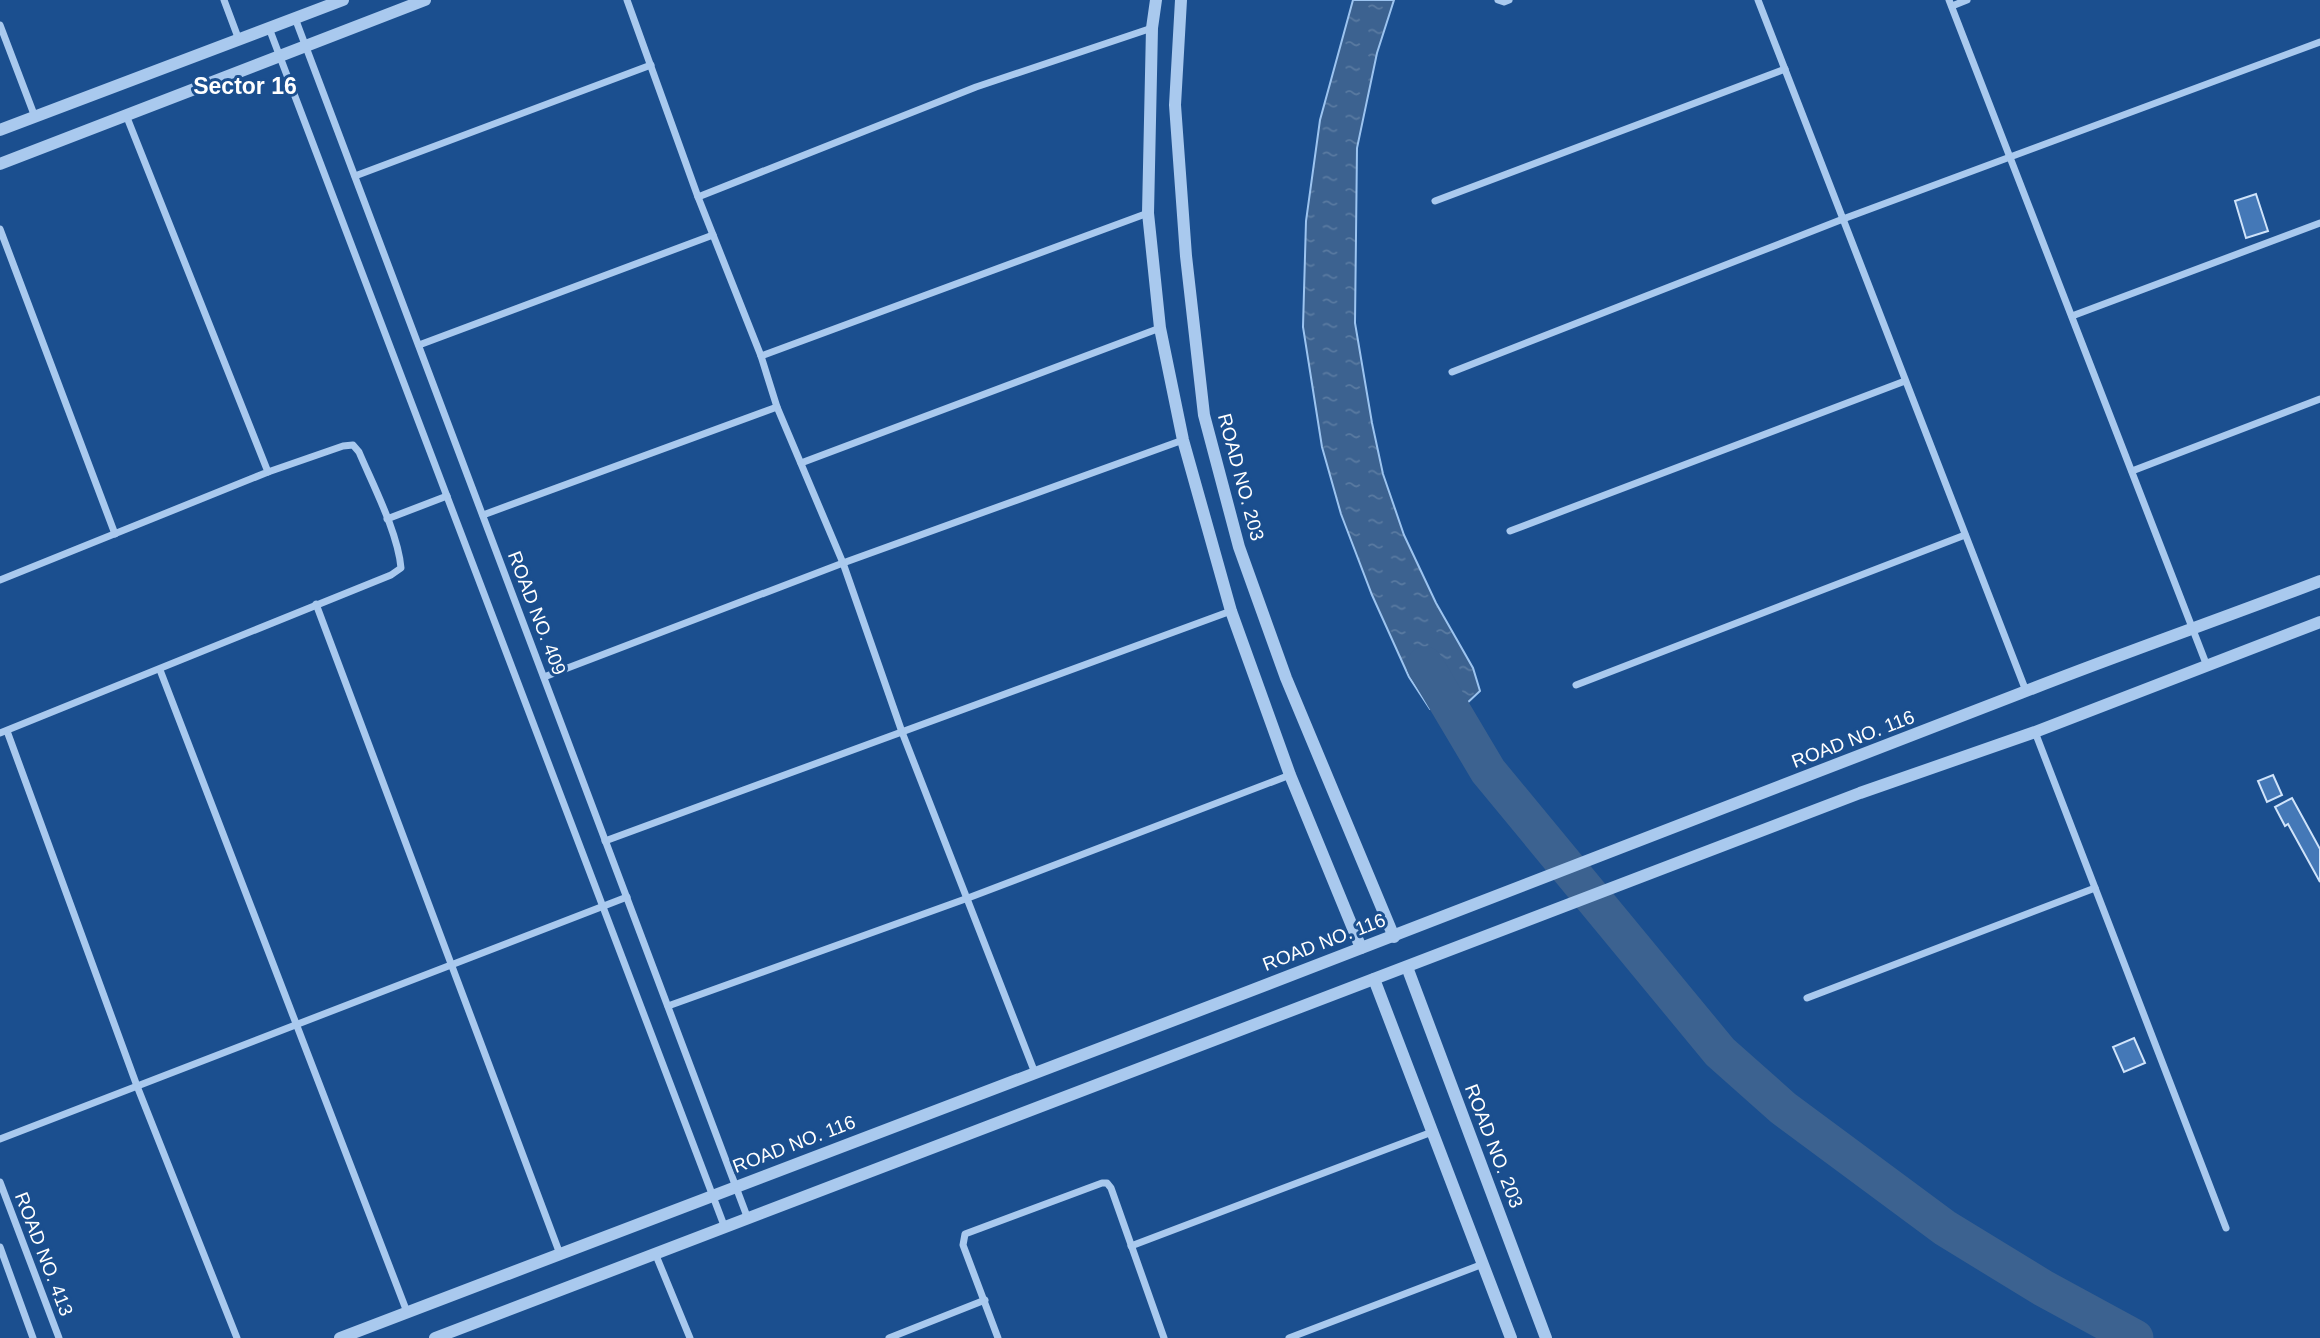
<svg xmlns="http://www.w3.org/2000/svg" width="2320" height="1338" font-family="Helvetica,sans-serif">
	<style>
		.water { fill: url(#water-ripples); stroke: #9cc4f0; stroke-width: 2 }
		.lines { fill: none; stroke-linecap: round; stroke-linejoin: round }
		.river { stroke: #3c6290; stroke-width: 37 }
		.building { fill: #4478b7; stroke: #cfe3fa; stroke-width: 2 }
		.minor { stroke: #a9c9ee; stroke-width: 7 }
		.tertiary { stroke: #a9c9ee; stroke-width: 12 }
		.labels { text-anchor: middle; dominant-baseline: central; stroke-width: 6; stroke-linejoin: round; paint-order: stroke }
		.street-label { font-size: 19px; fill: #fff; stroke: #1b4f8f }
		.quarter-label { font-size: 23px; font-weight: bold; fill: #fff; stroke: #1b4f8f }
	</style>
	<defs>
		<pattern id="water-ripples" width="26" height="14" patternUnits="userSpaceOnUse" patternTransform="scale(1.75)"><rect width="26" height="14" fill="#3c6290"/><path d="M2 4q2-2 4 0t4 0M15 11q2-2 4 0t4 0" fill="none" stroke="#597aa1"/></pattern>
	</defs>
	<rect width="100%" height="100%" fill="#1b4f8f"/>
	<path class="water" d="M1353 0H1394L1377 53 1357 148 1355 323 1372 423 1383 474 1404 535 1436 603 1473 668 1480 691 1465 705 1430 709 1409 677 1372 595 1341 514 1322 447 1303 327 1306 221 1320 120Z"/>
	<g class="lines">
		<path class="river" d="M1425 665 1488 771 1720 1052 1783 1108 1945 1228 2043 1288 2135 1338"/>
	</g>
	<g class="building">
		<path d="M2256 194 2268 231 2246 238 2235 201Z"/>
		<path d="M2273 775 2282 795 2267 802 2258 781Z"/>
		<path d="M2292 798 2320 849V882L2288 824 2285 826 2275 807Z"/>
		<path d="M2134 1038 2145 1063 2124 1072 2113 1047Z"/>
	</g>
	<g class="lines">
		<g class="minor">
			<path d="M224 0 239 40"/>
			<path d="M627 0 698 197 761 356 777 407 843 563 902 732 1035 1073"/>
			<path d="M1498 0 1504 2 1509 0"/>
			<path d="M1758 0 1843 219 2320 42"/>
			<path d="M1949 0 2207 666"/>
			<path d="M1952 6 1967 0"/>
			<path d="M295 18 748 1219"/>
			<path d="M0 25 35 117"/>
			<path d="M269 28 725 1228"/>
			<path d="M355 176 651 65"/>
			<path d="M698 197 976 87 1152 28"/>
			<path d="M1435 201 1785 69"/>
			<path d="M0 229 115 534"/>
			<path d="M2072 316 2320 223"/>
			<path d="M419 345 713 235"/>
			<path d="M761 356 1148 213"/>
			<path d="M1452 372 1843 219 2026 691"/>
			<path d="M801 463 1160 328"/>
			<path d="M2132 471 2320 399"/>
			<path d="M483 515 777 407"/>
			<path d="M387 519 447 496"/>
			<path d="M1510 531 1905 381"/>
			<path d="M0 580 268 472 126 115"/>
			<path d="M316 604 560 1254"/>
			<path d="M160 670 407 1312"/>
			<path d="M544 677 843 563 1183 440"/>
			<path d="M1576 685 1965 535"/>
			<path d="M7 731 137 1086 237 1338"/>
			<path d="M2035 732 2226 1228"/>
			<path d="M0 733 391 575 401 568C398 533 373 485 359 452L353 445 343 446 268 472"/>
			<path d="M605 841 1231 611"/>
			<path d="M1807 998 2095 888"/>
			<path d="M668 1006 968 898 1290 775"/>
			<path d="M0 1139 627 897"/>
			<path d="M0 1182 59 1338"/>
			<path d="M1131 1246 1432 1132"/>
			<path d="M0 1247 33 1338"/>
			<path d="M655 1253 690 1338"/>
			<path d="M889 1338 985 1300"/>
			<path d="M998 1338 963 1245 965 1234 1102 1183H1107L1111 1188 1164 1338"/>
			<path d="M1289 1338 1483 1264"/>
		</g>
		<g class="tertiary">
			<path d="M1156 0 1152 28 1148 213 1160 328 1183 440 1231 611 1290 775 1361 948"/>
			<path d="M1181 0 1175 105 1186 256 1204 415 1239 547 1286 678 1394 937"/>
			<path d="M0 130 343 0"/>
			<path d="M0 164 425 0"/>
			<path d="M1407 967 1546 1338"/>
			<path d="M1374 979 1511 1338"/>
			<path d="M340 1338C901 1124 1462 912 2021 693 2120 654 2221 619 2320 581"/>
			<path d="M435 1338 1860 793 2035 732 2320 622"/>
		</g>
	</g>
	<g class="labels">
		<g class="street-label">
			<text transform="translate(1241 477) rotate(75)">ROAD NO. 203</text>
			<text transform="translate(537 613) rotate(69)">ROAD NO. 409</text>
			<text transform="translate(1853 739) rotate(-21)">ROAD NO. 116</text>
			<text transform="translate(1324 942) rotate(-21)">ROAD NO. 116</text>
			<text transform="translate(794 1144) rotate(-21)">ROAD NO. 116</text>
			<text transform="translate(1494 1146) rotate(69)">ROAD NO. 203</text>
			<text transform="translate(44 1254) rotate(69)">ROAD NO. 413</text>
		</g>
		<g class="quarter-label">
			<text x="245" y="86">Sector 16</text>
		</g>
	</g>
</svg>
